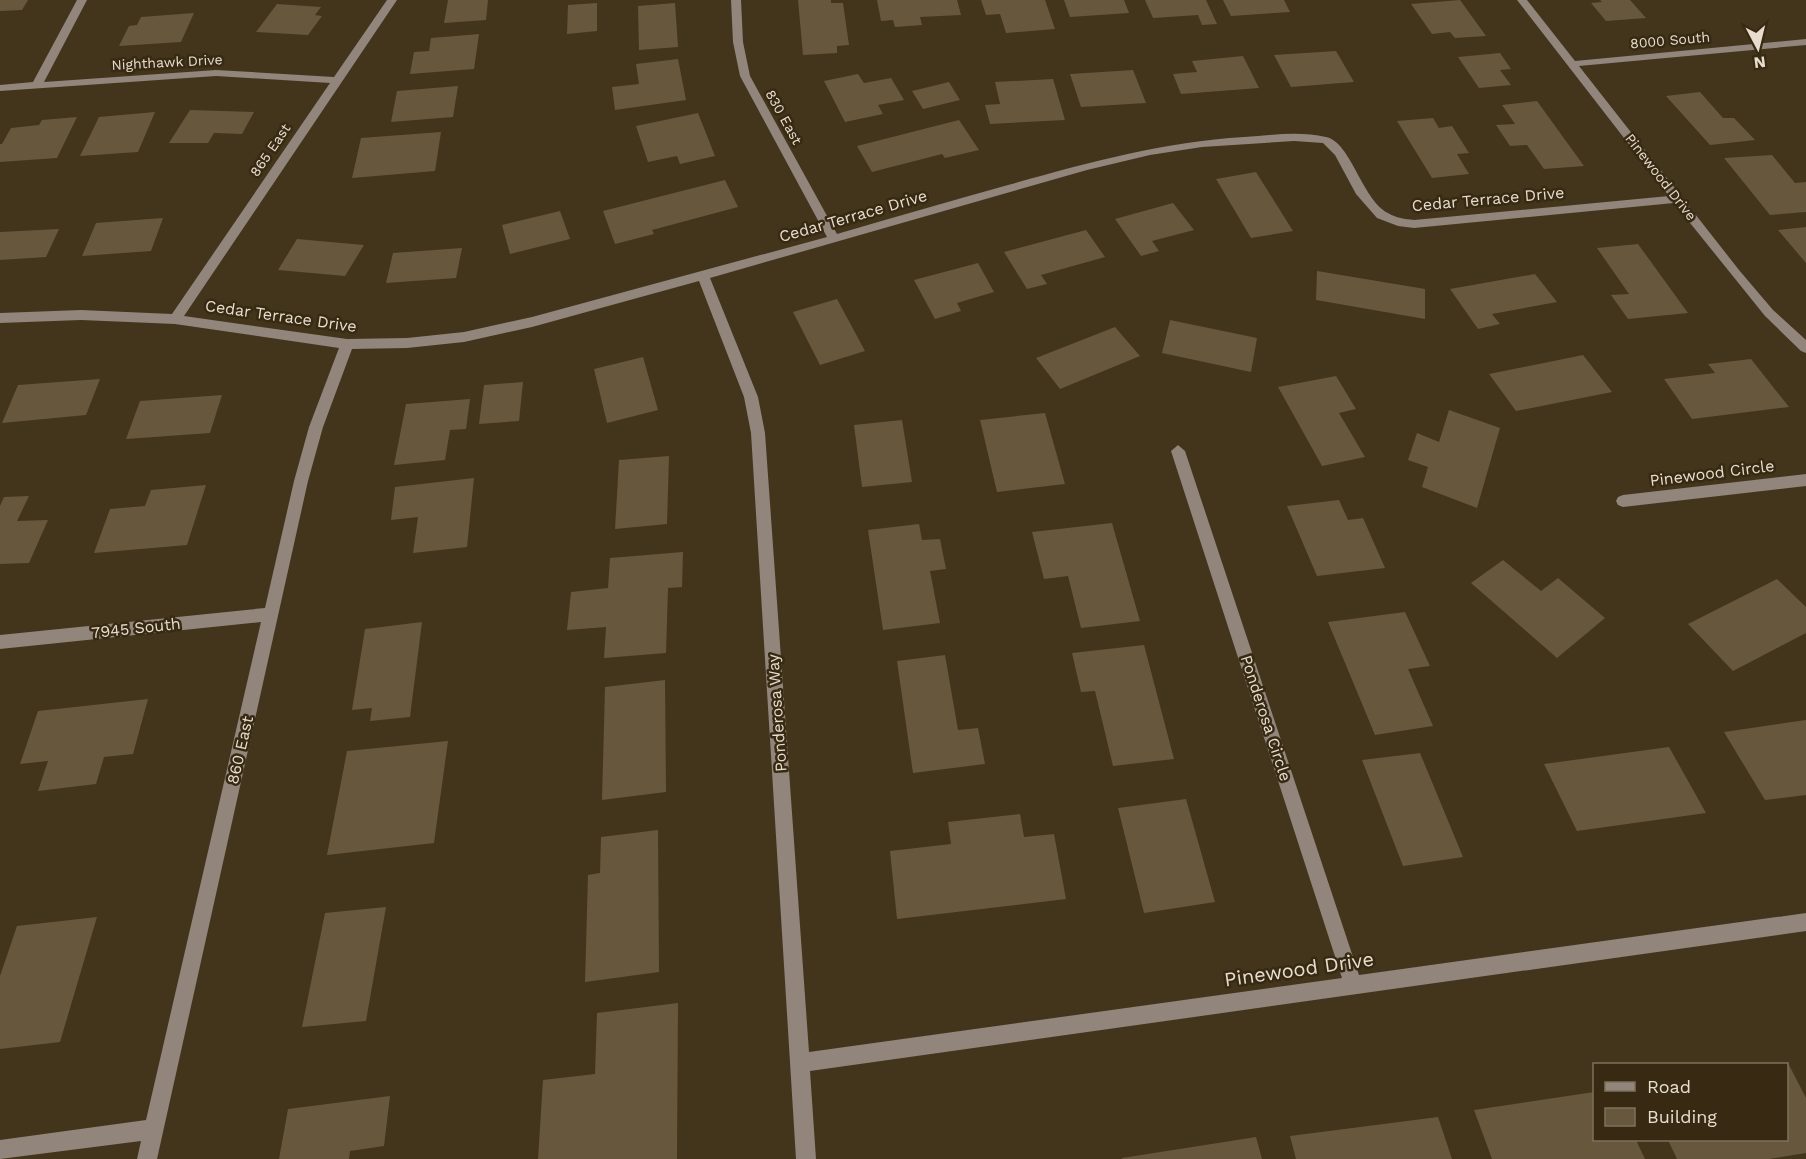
<svg xmlns="http://www.w3.org/2000/svg" width="1806" height="1159" font-family="'Work Sans',sans-serif">
	<style>
		.building { fill: #67573d }
		.lines { fill: none; stroke-linecap: round; stroke-linejoin: round }
		.minor { fill: #91857c; fill-rule: evenodd }
		.labels { text-anchor: middle; dominant-baseline: central; stroke-width: 5; stroke-linejoin: round; paint-order: stroke }
		.far-street-label { font-size: 14px; fill: #e7ded0; stroke: #382a12 }
		.street-label { font-size: 16px; fill: #e7ded0; stroke: #382a12 }
		.near-street-label { font-size: 20px; fill: #e7ded0; stroke: #382a12 }
	</style>
	<rect width="100%" height="100%" fill="#43341c"/>
	<g class="building">
		<path d="M0 0H28L22 10 0 11Z"/>
		<path d="M448 0H488L486 20 444 23Z"/>
		<path d="M798 0H831V3H843L849 45 837 46V53L803 55Z"/>
		<path d="M877 0H957L961 15 920 17 922 25 895 27 893 20 881 21Z"/>
		<path d="M981 0H1045L1055 29 1006 33 1000 14 986 15Z"/>
		<path d="M1064 0H1124L1129 13 1070 17Z"/>
		<path d="M1145 0H1206L1217 24 1202 25 1198 15 1153 18Z"/>
		<path d="M1223 0H1284L1290 12 1231 16Z"/>
		<path d="M1460 0 1486 36 1455 38 1450 32 1432 34 1411 4Z"/>
		<path d="M1600 0H1630L1646 18 1606 21 1591 3 1602 2Z"/>
		<path d="M597 3V31L567 34 568 5Z"/>
		<path d="M675 3 678 47 639 50 638 6Z"/>
		<path d="M277 4 321 7 315 15 322 16 308 35 256 32Z"/>
		<path d="M194 13 181 42 119 46 129 26 137 25 141 17Z"/>
		<path d="M479 34 474 69 410 74 414 52 429 51 431 38Z"/>
		<path d="M1336 51 1354 82 1291 87 1274 55Z"/>
		<path d="M1500 53 1511 69 1500 70 1511 85 1479 88 1458 57Z"/>
		<path d="M1243 56 1259 88 1181 94 1173 74 1197 72 1192 61Z"/>
		<path d="M678 59 686 100 615 110 612 87 639 84 636 64Z"/>
		<path d="M1133 70 1146 103 1081 107 1070 74Z"/>
		<path d="M858 74 864 83 891 78 904 100 878 105 883 114 845 122 824 81Z"/>
		<path d="M1053 79 1065 120 990 124 985 105 1000 104 995 82Z"/>
		<path d="M949 82 960 100 923 109 912 91Z"/>
		<path d="M458 86 453 117 391 122 397 91Z"/>
		<path d="M1700 92 1723 118H1734L1755 140 1710 145 1666 96Z"/>
		<path d="M1537 101 1584 166 1544 169 1527 145 1510 146 1496 125 1515 124 1502 105Z"/>
		<path d="M190 110 254 112 242 134 214 133 208 143H169Z"/>
		<path d="M155 112 138 152 80 156 99 117Z"/>
		<path d="M698 113 715 156 680 164 677 156 648 162 636 126Z"/>
		<path d="M77 117 57 158 0 162V144H2L11 128 39 125 42 120Z"/>
		<path d="M1433 118 1439 128 1452 126 1469 153 1457 154 1469 174 1432 178 1397 121Z"/>
		<path d="M959 120 979 150 945 158 942 154 872 172 857 146Z"/>
		<path d="M441 132 435 171 352 178 361 138Z"/>
		<path d="M1772 155 1795 183 1806 182V212L1770 215 1724 158Z"/>
		<path d="M1256 172 1293 231 1251 238 1216 179Z"/>
		<path d="M725 180 738 207 652 230 654 234 615 244 603 211Z"/>
		<path d="M1173 203 1194 230 1152 241 1159 251 1141 256 1115 219Z"/>
		<path d="M560 211 570 239 510 254 502 225Z"/>
		<path d="M163 218 151 251 82 256 96 223Z"/>
		<path d="M1806 227V263L1778 230Z"/>
		<path d="M59 229 46 257 0 260V232Z"/>
		<path d="M1086 230 1105 257 1041 275 1047 284 1027 289 1004 252Z"/>
		<path d="M297 239 364 245 345 276 278 270Z"/>
		<path d="M1638 244 1688 313 1628 319 1611 295 1629 294 1597 248Z"/>
		<path d="M462 248 456 278 386 283 393 253Z"/>
		<path d="M978 263 994 292 957 303 961 311 935 319 914 280Z"/>
		<path d="M1317 271 1425 289V319L1316 300Z"/>
		<path d="M1535 274 1557 302 1492 314 1500 324 1478 329 1450 289Z"/>
		<path d="M837 299 865 351 820 365 793 312Z"/>
		<path d="M1170 320 1257 338 1251 372 1162 353Z"/>
		<path d="M1115 327 1140 356 1060 389 1036 358Z"/>
		<path d="M1583 355 1612 392 1516 411 1489 374Z"/>
		<path d="M643 357 658 410 607 423 594 369Z"/>
		<path d="M1751 359 1789 407 1692 419 1664 379 1715 373 1708 364Z"/>
		<path d="M1336 376 1356 409 1339 413 1365 457 1322 466 1278 387Z"/>
		<path d="M100 379 86 415 2 423 18 385Z"/>
		<path d="M523 382 519 421 479 424 484 385Z"/>
		<path d="M222 395 210 433 126 439 140 401Z"/>
		<path d="M470 399 466 429 450 430 445 460 394 465 406 404Z"/>
		<path d="M1449 410 1500 428 1477 508 1422 487 1428 467 1408 460 1417 433 1439 442Z"/>
		<path d="M1045 413 1065 484 997 492 980 420Z"/>
		<path d="M902 420 912 482 862 487 854 425Z"/>
		<path d="M669 456 667 524 615 529 619 460Z"/>
		<path d="M474 478 467 547 413 553 418 517 391 520 395 487Z"/>
		<path d="M206 485 187 545 94 553 110 509 145 506 151 490Z"/>
		<path d="M29 496 17 521 48 520 29 563 0 564V506L4 497Z"/>
		<path d="M1339 500 1348 520 1363 518 1385 568 1317 576 1287 506Z"/>
		<path d="M1112 523 1140 621 1081 628 1068 576 1044 579 1032 532Z"/>
		<path d="M919 524 922 540 940 539 946 569 930 571 940 623 883 630 868 530Z"/>
		<path d="M683 552 682 587 668 588 666 653 604 658 606 627 567 630 571 592 608 588 610 558Z"/>
		<path d="M1503 560 1541 591 1558 578 1605 618 1557 658 1471 583Z"/>
		<path d="M1777 579 1806 607V633L1733 671 1688 624Z"/>
		<path d="M1405 612 1430 666 1408 669 1433 726 1375 735 1328 622Z"/>
		<path d="M422 622 410 717 370 721 372 708 352 710 365 629Z"/>
		<path d="M1144 645 1174 759 1113 766 1095 691 1081 692 1072 653Z"/>
		<path d="M945 655 958 730 978 728 985 764 913 773 897 661Z"/>
		<path d="M665 680 666 792 602 800 605 687Z"/>
		<path d="M148 699 133 754 104 757 96 784 38 791 48 761 20 764 38 711Z"/>
		<path d="M1806 720V795L1765 800 1724 732Z"/>
		<path d="M448 741 434 843 327 855 347 751Z"/>
		<path d="M1669 747 1706 813 1577 831 1544 764Z"/>
		<path d="M1420 753 1463 857 1403 866 1362 760Z"/>
		<path d="M1186 799 1215 902 1144 913 1118 808Z"/>
		<path d="M1020 814 1024 837 1054 834 1066 899 897 919 890 851 951 844 948 822Z"/>
		<path d="M658 830 659 972 585 982 588 875 600 873 601 837Z"/>
		<path d="M386 907 366 1021 302 1027 325 913Z"/>
		<path d="M97 917 60 1042 0 1049V976L17 926Z"/>
		<path d="M678 1003 677 1159H538L543 1080 595 1074 597 1013Z"/>
		<path d="M1788 1063 1806 1098V1153L1769 1159H1677L1668 1140H1786Z"/>
		<path d="M1594 1092V1140H1636L1645 1159H1492L1474 1110Z"/>
		<path d="M390 1096 384 1146 350 1151 349 1159H279L288 1109Z"/>
		<path d="M1438 1117 1452 1159H1296L1290 1136Z"/>
		<path d="M1256 1137 1262 1159H1122V1158Z"/>
	</g>
	<g class="lines">
		<g class="minor">
			<path d="M77 0H87L44 82 216 70 334 77 387 0H397L184 316 347 339 407 338 464 332 532 317 827 237 740 76 733 42 731 0H741L743 42 750 76 837 234C894 217 951 201 1008 185 1087 163 1162 142 1244 137 1271 135 1300 131 1326 137 1351 142 1362 200 1388 213 1396 218 1405 219 1414 220L1669 196 1517 0H1527L1575 61 1806 39V45L1579 66 1739 270 1773 310 1806 340V353L1801 351 1765 316 1674 203 1414 228 1398 226 1377 218 1356 194 1335 155 1323 143 1294 141 1202 147 1150 155 1087 170 710 278 758 397 765 433 809 1052 1342 978 1171 451 1178 445 1185 451 1359 975 1806 913V931L810 1071 816 1159H796L751 433 744 397 699 281 532 327 464 342 407 348 352 349 323 427 308 481 157 1159H137L141 1141 0 1159V1140L146 1120 261 622 0 649V635L265 608 294 481 309 427 339 348 175 324 81 320 0 323V313L81 310 172 314 330 83 216 76 0 91V85L33 82Z"/>
			<path d="M1806 474V486L1623 507 1618 505 1616 501 1618 497 1623 495Z"/>
		</g>
	</g>
	<g class="labels">
		<g class="far-street-label">
			<text transform="translate(1670 40) rotate(-5)">8000 South</text>
			<text transform="translate(167 62) rotate(-3)">Nighthawk Drive</text>
			<text transform="translate(784 117) rotate(61)">830 East</text>
			<text transform="translate(270 150) rotate(-56)">865 East</text>
			<text transform="translate(1661 177) rotate(52)">Pinewood Drive</text>
		</g>
		<g class="street-label">
			<text transform="translate(1488 199) rotate(-5)">Cedar Terrace Drive</text>
			<text transform="translate(853 216) rotate(-16)">Cedar Terrace Drive</text>
			<text transform="translate(281 316) rotate(8)">Cedar Terrace Drive</text>
			<text transform="translate(1712 473) rotate(-7)">Pinewood Circle</text>
			<text transform="translate(136 628) rotate(-6)">7945 South</text>
			<text transform="translate(777 713) rotate(-94)">Ponderosa Way</text>
			<text transform="translate(1266 718) rotate(72)">Ponderosa Circle</text>
			<text transform="translate(240 750) rotate(-77)">860 East</text>
		</g>
		<g class="near-street-label">
			<text transform="translate(1299 969) rotate(-8)">Pinewood Drive</text>
		</g>
	</g>
	<rect x="1593" y="1063" width="195" height="78" fill="#382a12" stroke="#7e725e" stroke-width="1.5"/>
	<rect x="1605" y="1082" width="30" height="9" fill="#91857c" stroke="#7e725e" stroke-width="1.5"/>
	<text x="1647" y="1093" font-size="18" fill="#e7ded0">Road</text>
	<rect x="1605" y="1108" width="30" height="18" fill="#67573d" stroke="#7e725e" stroke-width="1.5"/>
	<text x="1647" y="1123" font-size="18" fill="#e7ded0">Building</text>
	<g transform="translate(1758 48) rotate(173)" stroke="#382a12" stroke-width="4.5" paint-order="stroke">
	<path d="M0-4.5L10 22L0 15L-10 22Z" fill="#e7ded0"/>
	<text y="-9" font-size="16" font-weight="bold" text-anchor="middle" fill="#e7ded0">N</text>
	</g>
</svg>
